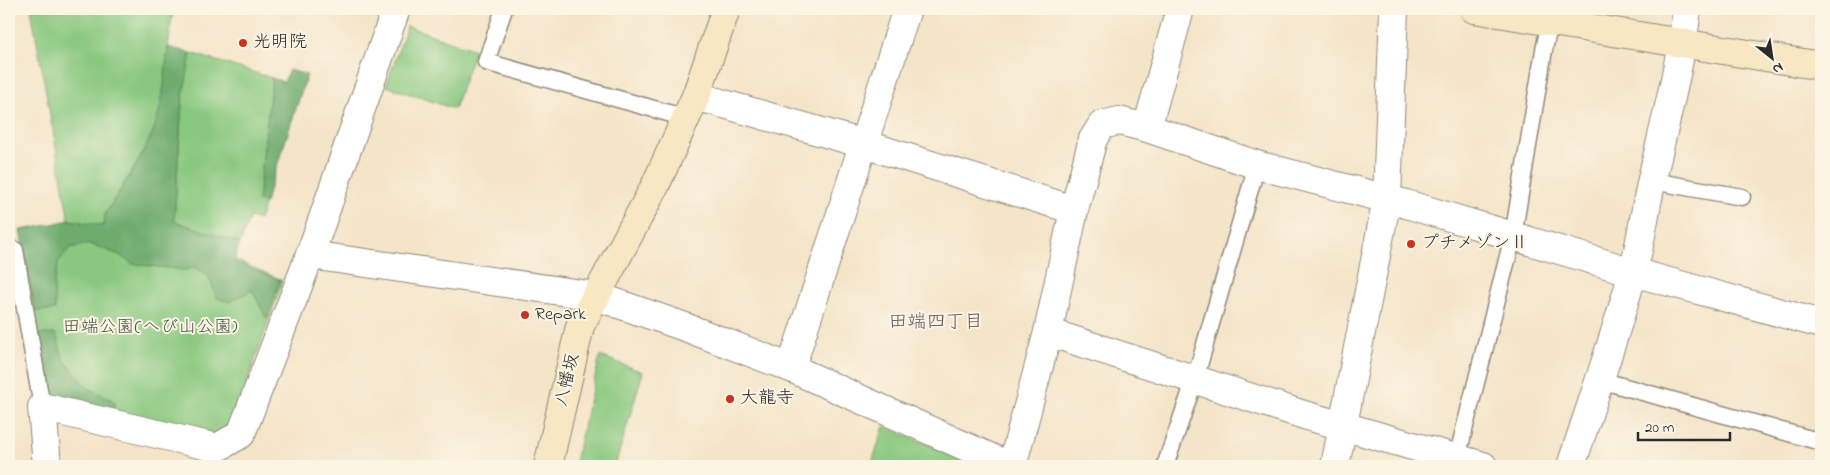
<svg xmlns="http://www.w3.org/2000/svg" width="1830" height="475" font-family="'Indie Flower','Klee One',sans-serif">
	<style>
		.green { fill: #89c87f; stroke: #5a7a55 }
		.forest { fill: #6eac6e; stroke: #4c6c4c }
		.lines { fill: none; stroke-linecap: round; stroke-linejoin: round }
		.lane-casing { stroke: #90887a; stroke-width: 19 }
		.street-casing { stroke: #90887a; stroke-width: 30 }
		.secondary-casing { stroke: #90887a; stroke-width: 30 }
		.lane { stroke: #fff; stroke-width: 16 }
		.street { stroke: #fff; stroke-width: 28 }
		.secondary { stroke: #f7e8c3; stroke-width: 28 }
		.poi-dot { fill: #c8321e; stroke: #fcf5e5; stroke-width: 2 }
		.labels { text-anchor: middle; dominant-baseline: central; stroke-width: 4; stroke-linejoin: round; paint-order: stroke }
		.poi-label { font-size: 18px; fill: #2b2b2b; stroke: #fcf5e5; text-anchor: start }
		.park-label { font-size: 18px; fill: #475a44; stroke: #fcf5e5 }
		.street-label { font-size: 18px; fill: #2b2b2b; stroke: #fcf5e5 }
		.neighbourhood-label { font-size: 19px; fill: #645865; stroke: #fcf5e5 }
	</style>
	<rect width="100%" height="100%" fill="#fcf5e5"/>
	<filter id="ink" filterUnits="userSpaceOnUse"><feTurbulence type="fractalNoise" baseFrequency=".02" numOctaves="2"/><feDisplacementMap in="SourceGraphic" scale="10" xChannelSelector="R" yChannelSelector="G"/><feConvolveMatrix kernelMatrix="1 2 1 2 8 2 1 2 1" color-interpolation-filters="sRGB"/></filter>
	<filter id="wash" filterUnits="userSpaceOnUse"><feTurbulence type="fractalNoise" baseFrequency=".0096" numOctaves="4" result="noise"/><feDisplacementMap in="SourceGraphic" scale="20" xChannelSelector="R" yChannelSelector="G"/><feGaussianBlur stdDeviation="1.12" result="paint"/><feColorMatrix in="noise" values="0 0 0 0 0 0 0 0 0 0 0 0 0 0 0 0 0 1.4 0 .05"/><feComposite in="paint" operator="in"/></filter>
	<g filter="url(#wash)">
		<rect width="100%" height="100%" fill="#f4e4c8"/>
		<g class="green">
			<path d="M31 9H174C165 46 169 86 157 122 148 146 134 167 121 189 113 202 106 211 104 226L69 220Z"/>
			<path d="M407 26 475 50 454 109 386 86Z"/>
			<path d="M191 53 272 78 258 201 265 203 259 220 250 217 240 243 174 221 182 102Z"/>
			<path d="M70 222 228 257 282 280 279 292 233 422 210 437 48 397 20 230Z"/>
			<path d="M600 356 643 372 615 466H574Z"/>
			<path d="M884 426 977 466H871Z"/>
		</g>
		<g class="forest">
			<path d="M168 47 191 53 182 102 174 221 240 243 234 262 280 280 267 319 252 290 230 302 217 298 208 275 196 268 183 270 133 264 117 254 90 244 70 248 59 261 54 283 55 310 35 311 21 231 69 220 104 226 105 214C123 186 148 151 157 119 164 96 165 71 168 47Z"/>
			<path d="M289 70 307 75 265 203 258 201 272 78 284 82Z"/>
			<path d="M39 334H56L64 360 87 387 115 402 113 410 51 394Z"/>
		</g>
	</g>
	<g filter="url(#ink)">
		<g class="lines">
			<defs>
				<g id="lane">
					<path d="M504 9 486 62 686 118"/>
					<path d="M1652 181 1742 197"/>
					<path d="M15 250 42 407"/>
					<path d="M1600 380 1821 442"/>
					<path d="M1165 466 1195 379 1257 165"/>
					<path d="M1455 466 1513 236 1544 50 1552 13"/>
				</g>
				<g id="street">
					<path d="M696 96 864 144 1074 210"/>
					<path d="M1147 128 1257 165 1406 204 1633 272 1821 324"/>
					<path d="M310 255 596 296 685 327 791 368 1009 466"/>
					<path d="M1048 332 1304 415 1483 466"/>
					<path d="M791 368 907 9"/>
					<path d="M47 466 42 407 217 448 241 434 310 255 396 9"/>
					<path d="M1012 466 1048 332 1074 210 1093 139 1102 125 1119 121 1147 128 1180 9"/>
					<path d="M1335 466 1387 199 1394 9"/>
					<path d="M1571 466C1592 402 1615 337 1633 272 1641 241 1645 210 1652 179 1665 122 1680 67 1687 9"/>
				</g>
				<g id="secondary">
					<path d="M1474 9 1821 66"/>
					<path d="M548 466 580 326 655 186 696 96 726 9"/>
				</g>
			</defs>
			<use href="#lane" class="lane-casing"/>
			<use href="#street" class="street-casing"/>
			<use href="#secondary" class="secondary-casing"/>
			<use href="#lane" class="lane"/>
			<use href="#street" class="street"/>
			<use href="#secondary" class="secondary"/>
		</g>
	</g>
	<g class="poi-dot">
		<circle cx="243" cy="43" r="5"/>
		<circle cx="1411" cy="244" r="5"/>
		<circle cx="525" cy="315" r="5"/>
		<circle cx="730" cy="399" r="5"/>
	</g>
	<g class="labels">
		<g class="poi-label">
			<text x="253" y="43">光明院</text>
			<text x="1421" y="244">プチメゾンⅡ</text>
			<text x="535" y="315">Repark</text>
			<text x="740" y="399">大龍寺</text>
		</g>
		<g class="park-label">
			<text x="150" y="328">田端公園(へび山公園)</text>
		</g>
		<g class="street-label">
			<text transform="translate(568 380) rotate(-77)">八幡坂</text>
		</g>
		<g class="neighbourhood-label">
			<text x="936" y="322">田端四丁目</text>
		</g>
	</g>
	<rect width="1830" height="475" fill="none" stroke="#fcf5e5" stroke-width="30"/>
	<g transform="translate(1772 58) rotate(150)" stroke="#fcf5e5" stroke-width="4" paint-order="stroke">
	<path d="M0-4L9 19L0 12L-9 19Z" fill="#2b2b2b"/>
	<text y="-8" font-size="14" font-weight="bold" text-anchor="middle" fill="#2b2b2b">N</text>
	</g>
	<path d="M1638 432v8h92v-8" fill="none" stroke="#2b2b2b" stroke-width="2.5"/>
	<text x="1645" y="432" font-size="15" fill="#2b2b2b" stroke="#fcf5e5" stroke-width="4" paint-order="stroke">20 m</text>
</svg>
